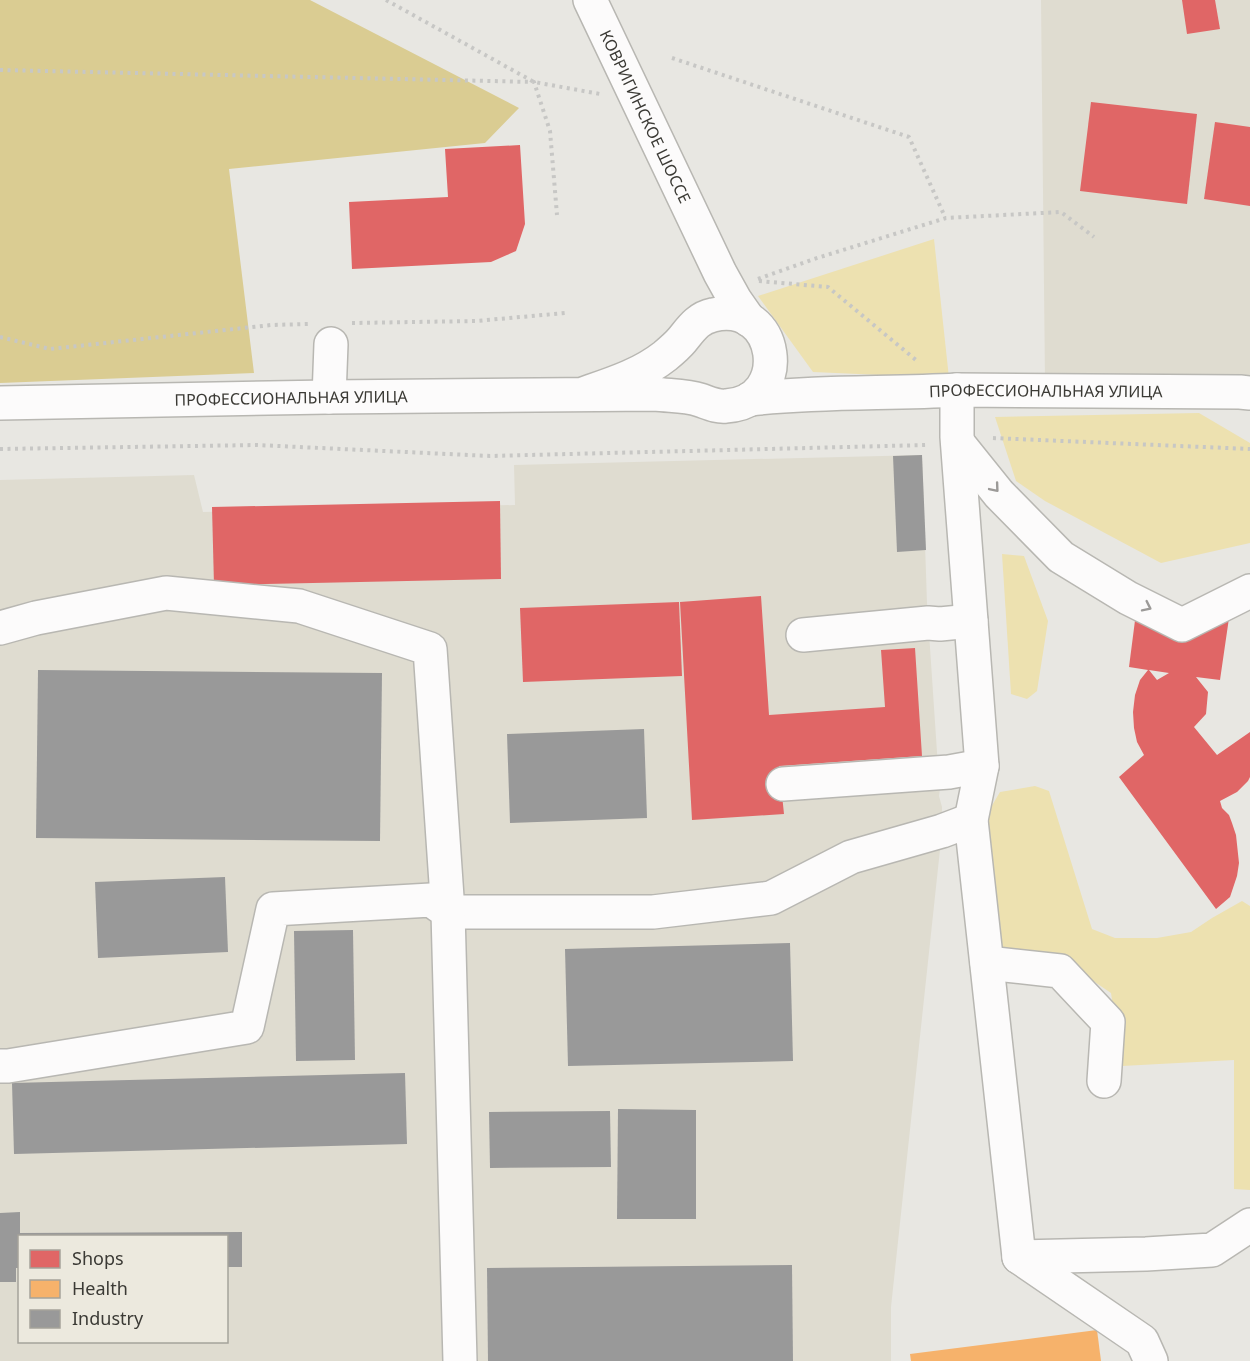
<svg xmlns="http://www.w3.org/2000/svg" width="1250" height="1361" font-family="'Noto Sans',sans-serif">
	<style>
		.built { fill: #dfdcd0; fill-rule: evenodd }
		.green { fill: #ede1b0 }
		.forest { fill: #dacc92 }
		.shops { fill: #e06666; fill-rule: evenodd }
		.health { fill: #f6b26b }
		.industry { fill: #999 }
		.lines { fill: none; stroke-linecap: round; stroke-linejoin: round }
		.minor-casing { stroke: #b8b7b2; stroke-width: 36 }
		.major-casing { stroke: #b8b7b2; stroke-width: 36 }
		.path { stroke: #c7c7c5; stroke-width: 4; stroke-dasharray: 3 4.5; stroke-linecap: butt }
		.minor { stroke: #fcfbfb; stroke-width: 33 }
		.major { stroke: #fcfbfb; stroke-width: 33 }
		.oneway { stroke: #9c9a98 }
		.labels { text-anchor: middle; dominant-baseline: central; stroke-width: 6; stroke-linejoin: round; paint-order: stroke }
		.street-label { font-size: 16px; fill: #3b3a35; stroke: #ece9de }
	</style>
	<rect width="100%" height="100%" fill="#e8e7e2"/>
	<g class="built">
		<path d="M1041 0H1250V383L1045 381Z"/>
		<path d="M922 455 927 603 938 767 941 782 939 796 942 807V831L891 1307V1361H0V480L194 475 203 512 515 505 514 465ZM20 1236H226V1342H20Z"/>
	</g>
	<g class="green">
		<path d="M934 239 949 378 813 372 758 296Z"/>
		<path d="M1199 413 1250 443V543L1161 563 1045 501 1016 481 995 417Z"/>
		<path d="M1002 554 1024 556 1048 621 1037 691 1027 699 1011 694Z"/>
		<path d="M1035 786 1049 791 1092 929 1115 938H1157L1191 932 1212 918 1242 901 1250 906V1190L1234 1189V1060L1122 1066 1111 993 1071 966 998 949 984 819 1000 792Z"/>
	</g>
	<path class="forest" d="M0 0H310L519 108 485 143 229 169 254 373 0 383Z"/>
	<g class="shops">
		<path d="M1182 0H1215L1220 29 1187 34Z"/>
		<path d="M1091 102 1197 114 1187 204 1080 191Z"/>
		<path d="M1215 122 1250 127V206L1204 199Z"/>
		<path d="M520 145 525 224 516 251 491 262 352 269 349 202 448 197 445 149Z"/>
		<path d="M500 501 501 579 214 585 212 507Z"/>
		<path d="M761 596 769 715 885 707 881 650 915 648 922 756 779 766 784 814 692 820 680 602Z"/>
		<path d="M679 602 682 676 523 682 520 608Z"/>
		<path d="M1137 605 1229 618 1220 680 1196 677 1208 692 1206 714 1194 727 1217 755 1250 732V777L1248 781 1237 792 1220 801 1222 808 1229 815 1232 823 1236 835 1239 863 1237 876 1230 897 1216 909 1119 777 1144 755 1137 742 1134 728 1133 712 1135 695 1140 680 1148 670 1129 667ZM1149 670 1169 673 1157 680Z"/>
	</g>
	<path class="health" d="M1097 1330 1101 1361H911L910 1354Z"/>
	<g class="industry">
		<path d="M922 455 926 550 897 552 893 456Z"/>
		<path d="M38 670 382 673 380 841 36 838Z"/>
		<path d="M644 729 647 818 510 823 507 734Z"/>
		<path d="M225 877 228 952 98 958 95 882Z"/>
		<path d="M353 930 355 1060 296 1061 294 931Z"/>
		<path d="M790 943 793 1061 568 1066 565 949Z"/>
		<path d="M405 1073 407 1144 14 1154 12 1083Z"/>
		<path d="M618 1109 696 1110V1219H617Z"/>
		<path d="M610 1111 611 1167 490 1168 489 1112Z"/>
		<path d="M20 1212V1233L242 1232V1267H226V1236H20V1268H16V1282H0V1213Z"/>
		<path d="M792 1265 793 1361H488L487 1268Z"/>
	</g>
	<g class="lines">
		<defs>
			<g id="minor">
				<path d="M957 390V437L982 766 971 820 1019 1257 1146 1254 1212 1250 1250 1225"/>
				<path d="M329 397 331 344"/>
				<path d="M958 443 999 494 1061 557 1128 598 1182 625 1250 591"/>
				<path d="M0 628 36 618 166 593 299 606 430 649 448 912H653L771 898 851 857 942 831 971 820"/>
				<path d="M803 635 928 623 940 624 971 621"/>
				<path d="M783 784 949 772 982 766"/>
				<path d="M987 963 1060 971 1108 1022 1104 1081"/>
				<path d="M0 1066H8L247 1027 273 909 431 900 448 912 460 1361"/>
				<path d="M1019 1257 1142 1341 1151 1361"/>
			</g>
			<g id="major">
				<path id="s1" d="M590 0 720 273 735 300 749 320"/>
				<path id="s2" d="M750 399C819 391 888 394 957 390L1240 392 1250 393"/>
				<path id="s3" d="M0 403 329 397 655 394C669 396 686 395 700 400 709 403 717 407 726 406 794 402 779 299 713 315 698 318 691 329 682 340 677 346 671 351 665 356 641 375 612 384 583 394"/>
			</g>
		</defs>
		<use href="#minor" class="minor-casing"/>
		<use href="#major" class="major-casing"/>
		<g class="path">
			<path d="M386 0 534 82 600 94"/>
			<path d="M672 58 909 137 945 217"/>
			<path d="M0 70 534 82 550 131 557 215"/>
			<path d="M758 279 814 259 946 218 1061 212 1094 237"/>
			<path d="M759 281 828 287 916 360"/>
			<path d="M352 323 476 321 565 313"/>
			<path d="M0 337 50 349 271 325 308 324"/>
			<path d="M993 438 1250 449"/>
			<path d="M0 449 257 445 490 456 926 445"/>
		</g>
		<use href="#minor" class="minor"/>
		<use href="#major" class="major"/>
	</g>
	<defs><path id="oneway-chevron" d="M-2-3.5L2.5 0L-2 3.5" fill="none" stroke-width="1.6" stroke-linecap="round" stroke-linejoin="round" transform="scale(1.5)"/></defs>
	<g class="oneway">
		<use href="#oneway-chevron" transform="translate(995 488) rotate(50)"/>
		<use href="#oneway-chevron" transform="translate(1147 607) rotate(26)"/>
	</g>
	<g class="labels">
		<g class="street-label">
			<text stroke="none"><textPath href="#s1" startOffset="129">КОВРИГИНСКОЕ ШОССЕ</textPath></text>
			<text stroke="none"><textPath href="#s2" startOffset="296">ПРОФЕССИОНАЛЬНАЯ УЛИЦА</textPath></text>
			<text stroke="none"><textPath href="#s3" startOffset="291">ПРОФЕССИОНАЛЬНАЯ УЛИЦА</textPath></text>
		</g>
	</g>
	<rect x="18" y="1235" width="210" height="108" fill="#ece9de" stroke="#a5a39a" stroke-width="1.5"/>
	<rect x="30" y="1250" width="30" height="18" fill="#e06666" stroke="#a5a39a" stroke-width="1.5"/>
	<text x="72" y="1265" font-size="18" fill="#3b3a35">Shops</text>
	<rect x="30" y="1280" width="30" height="18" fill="#f6b26b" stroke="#a5a39a" stroke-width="1.5"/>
	<text x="72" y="1295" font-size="18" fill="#3b3a35">Health</text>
	<rect x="30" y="1310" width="30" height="18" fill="#999999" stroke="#a5a39a" stroke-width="1.5"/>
	<text x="72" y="1325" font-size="18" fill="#3b3a35">Industry</text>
</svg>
